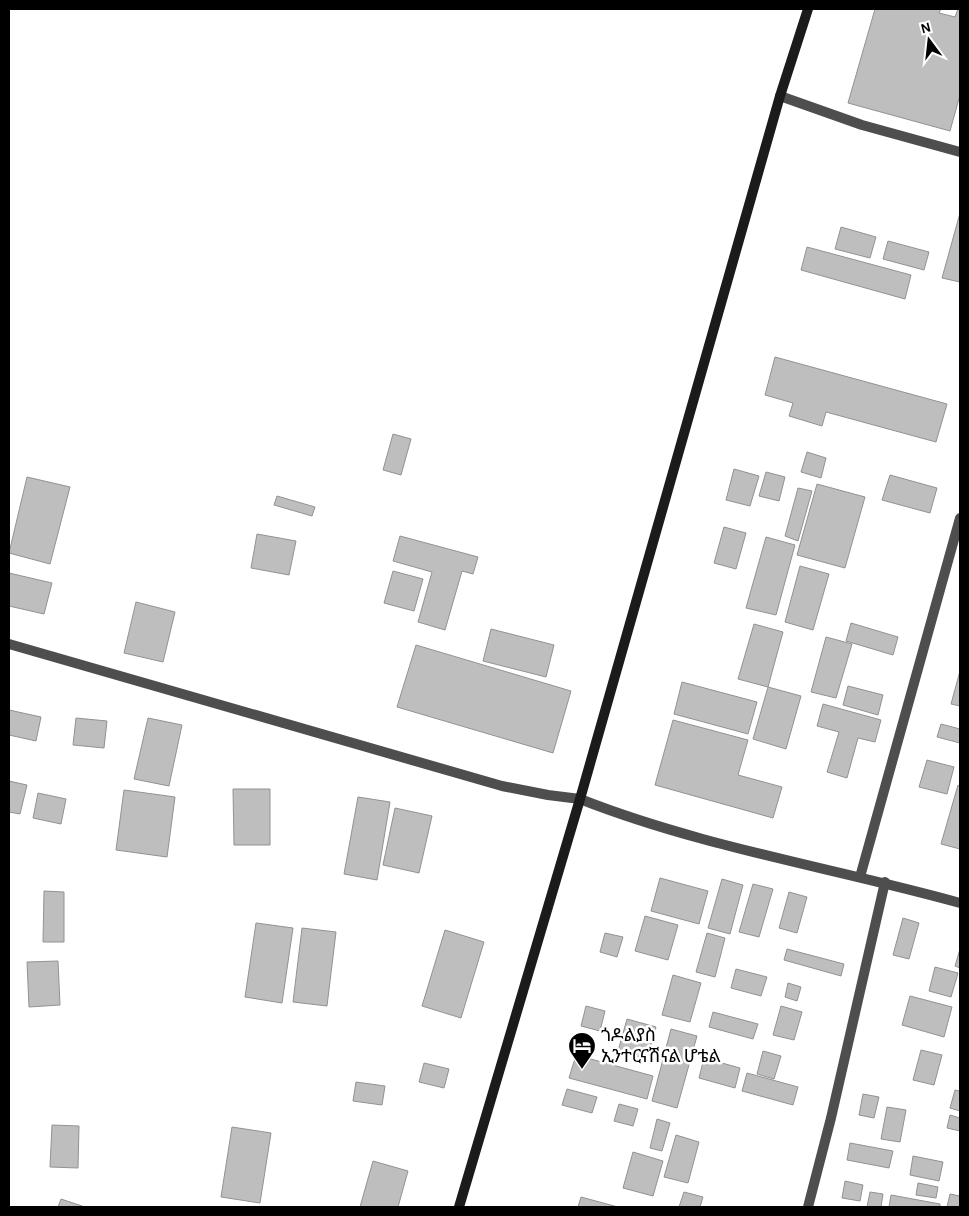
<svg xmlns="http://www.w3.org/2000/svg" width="969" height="1216" font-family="'Alegreya Sans','Noto Sans Ethiopic',sans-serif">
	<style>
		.building { fill: #bebebe; stroke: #929292 }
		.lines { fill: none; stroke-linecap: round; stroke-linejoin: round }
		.lane { stroke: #4e4e4e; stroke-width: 10 }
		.street { stroke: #4e4e4e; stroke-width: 10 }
		.secondary { stroke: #1b1b1b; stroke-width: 10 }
		.labels { text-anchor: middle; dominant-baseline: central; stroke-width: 5; stroke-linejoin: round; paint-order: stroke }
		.poi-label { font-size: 18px; fill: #000; stroke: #fff; text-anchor: start }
	</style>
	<rect width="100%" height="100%" fill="#fff"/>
	<g class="building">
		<path d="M875 9H941L939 13 955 17 958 9H960V95L950 131 848 103Z"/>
		<path d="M960 213V282L942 278Z"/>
		<path d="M841 227 876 237 870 258 835 249Z"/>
		<path d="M888 241 929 252 924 270 883 259Z"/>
		<path d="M807 247 911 275 905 299 801 270Z"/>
		<path d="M775 357 947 404 936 442 826 412 822 426 789 416 793 403 765 395Z"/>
		<path d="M393 434 411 439 401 475 383 470Z"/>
		<path d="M807 452 826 458 821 478 801 472Z"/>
		<path d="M734 469 759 476 750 506 726 500Z"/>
		<path d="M766 472 785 477 779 501 759 496Z"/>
		<path d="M890 475 937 488 930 513 882 500Z"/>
		<path d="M27 477 70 487 50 564 9 553Z"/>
		<path d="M817 484 865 497 845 568 797 555Z"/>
		<path d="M798 488 812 491 798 541 785 536Z"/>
		<path d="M277 496 315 507 312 516 274 505Z"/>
		<path d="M724 527 746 533 736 569 714 563Z"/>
		<path d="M257 534 296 541 289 575 251 568Z"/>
		<path d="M400 536 478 557 473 574 462 571 445 630 418 622 432 572 393 561Z"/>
		<path d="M766 537 795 545 776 615 746 608Z"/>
		<path d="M800 566 829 574 813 630 785 622Z"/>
		<path d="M393 571 423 579 414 611 384 603Z"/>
		<path d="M9 573 52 583 44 614 9 606Z"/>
		<path d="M136 602 175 612 163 662 124 653Z"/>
		<path d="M851 623 898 637 893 655 846 641Z"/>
		<path d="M754 624 783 632 768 687 738 679Z"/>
		<path d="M491 629 554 645 546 677 483 661Z"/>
		<path d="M826 637 852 644 836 698 811 692Z"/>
		<path d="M416 645 571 691 553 753 397 707Z"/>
		<path d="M960 671V706L951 704Z"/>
		<path d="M682 682 757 702 748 734 674 714Z"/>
		<path d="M848 686 883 695 878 715 843 705Z"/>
		<path d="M768 687 801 696 786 749 753 739Z"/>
		<path d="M823 704 881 720 875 742 858 738 847 778 827 772 839 732 817 726Z"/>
		<path d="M9 710 41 717 36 741 9 735Z"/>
		<path d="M76 718 107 721 104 748 73 745Z"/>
		<path d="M148 718 182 725 169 786 134 779Z"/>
		<path d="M673 720 748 740 738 775 782 787 773 818 655 785Z"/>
		<path d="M941 724 960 729V743L937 737Z"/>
		<path d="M927 760 954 767 947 794 919 787Z"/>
		<path d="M9 781 27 785 20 814 9 812Z"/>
		<path d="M958 785 960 786V849L941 844Z"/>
		<path d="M233 789H270V845H234Z"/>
		<path d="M124 790 175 797 167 857 116 850Z"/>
		<path d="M38 793 66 799 61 824 33 818Z"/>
		<path d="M358 797 390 802 377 880 344 874Z"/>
		<path d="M395 808 432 816 419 873 383 865Z"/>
		<path d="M660 878 708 891 699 924 651 911Z"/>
		<path d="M722 879 743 885 730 934 708 928Z"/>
		<path d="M753 884 773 889 759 937 739 932Z"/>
		<path d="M44 891 64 892V942H43Z"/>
		<path d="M789 892 807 897 797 933 779 928Z"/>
		<path d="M645 916 678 925 668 960 635 951Z"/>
		<path d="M903 918 919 923 909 959 893 955Z"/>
		<path d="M256 923 293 928 282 1003 245 997Z"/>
		<path d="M302 928 336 932 327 1006 293 1002Z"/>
		<path d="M445 930 484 942 461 1018 422 1006Z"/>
		<path d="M605 933 623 937 617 957 600 952Z"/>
		<path d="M707 933 725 938 715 977 696 972Z"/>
		<path d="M787 949 844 964 841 976 784 960Z"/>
		<path d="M960 949V968L955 966Z"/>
		<path d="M58 961 60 1005 29 1007 27 962Z"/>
		<path d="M935 967 958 973 951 997 929 991Z"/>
		<path d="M736 969 767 977 761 996 731 988Z"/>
		<path d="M673 975 701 983 690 1022 662 1015Z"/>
		<path d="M788 983 801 987 797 1001 785 997Z"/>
		<path d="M910 996 952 1007 944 1037 902 1025Z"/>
		<path d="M586 1006 605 1011 600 1031 581 1026Z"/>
		<path d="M781 1006 802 1012 794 1040 773 1035Z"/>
		<path d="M713 1012 758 1024 753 1039 709 1027Z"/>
		<path d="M627 1019 656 1027 647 1059 618 1051Z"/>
		<path d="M671 1029 697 1036 677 1108 652 1101Z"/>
		<path d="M921 1050 942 1055 934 1085 913 1080Z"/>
		<path d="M763 1051 781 1056 774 1079 757 1074Z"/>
		<path d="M576 1055 653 1076 647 1099 569 1078Z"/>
		<path d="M704 1058 740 1068 735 1088 699 1078Z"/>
		<path d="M424 1063 449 1069 444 1088 419 1082Z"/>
		<path d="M747 1073 798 1087 793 1105 742 1091Z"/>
		<path d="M356 1082 385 1086 382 1105 353 1101Z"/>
		<path d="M567 1089 597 1097 592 1113 562 1105Z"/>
		<path d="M955 1090 960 1091V1111L950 1108Z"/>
		<path d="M863 1094 879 1097 874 1118 859 1115Z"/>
		<path d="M619 1104 638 1109 633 1126 614 1121Z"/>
		<path d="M887 1107 906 1110 900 1142 881 1139Z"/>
		<path d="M950 1115 960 1118V1131L947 1128Z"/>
		<path d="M657 1119 670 1123 662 1151 650 1148Z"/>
		<path d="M52 1125 79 1126 78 1168 50 1167Z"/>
		<path d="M232 1127 271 1133 260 1203 221 1197Z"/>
		<path d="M676 1135 699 1142 688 1183 664 1177Z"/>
		<path d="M850 1143 893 1151 889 1168 847 1160Z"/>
		<path d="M633 1152 663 1161 653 1196 623 1188Z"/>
		<path d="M913 1156 943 1162 939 1181 910 1175Z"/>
		<path d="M373 1161 408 1171 398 1207H360Z"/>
		<path d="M845 1181 863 1185 860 1201 842 1198Z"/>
		<path d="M918 1183 938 1187 936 1198 916 1195Z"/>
		<path d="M684 1192 703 1197 700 1207H679Z"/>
		<path d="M870 1192 883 1194 881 1207H867Z"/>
		<path d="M950 1194 960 1196V1207H947Z"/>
		<path d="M891 1195 940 1204V1207H889Z"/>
		<path d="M581 1197 618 1207H578Z"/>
		<path d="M61 1199 85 1207H58Z"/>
	</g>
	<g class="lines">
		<path class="lane" d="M9 644 502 786 548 795 580 799"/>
		<g class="street">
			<path d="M780 96 862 125 960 152"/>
			<path d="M580 799C702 847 834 868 960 903"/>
			<path d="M860 877 960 518"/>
			<path d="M808 1207 831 1118 885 882"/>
		</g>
		<path class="secondary" d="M459 1207 580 799 780 96 808 9"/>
	</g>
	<defs>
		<symbol id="hotel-pin" viewBox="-11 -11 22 30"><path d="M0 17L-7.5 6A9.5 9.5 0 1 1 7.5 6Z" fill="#000" stroke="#fff"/><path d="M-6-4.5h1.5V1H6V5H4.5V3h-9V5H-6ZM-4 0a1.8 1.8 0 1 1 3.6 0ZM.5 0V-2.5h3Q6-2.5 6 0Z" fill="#fff"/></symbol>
	</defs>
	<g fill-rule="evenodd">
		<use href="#hotel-pin" x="566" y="1030" width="32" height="43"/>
	</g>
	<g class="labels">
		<g class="poi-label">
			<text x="601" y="1036">ጎዶልያስ<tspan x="601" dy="21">ኢንተርናሽናል ሆቴል</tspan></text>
		</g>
	</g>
	<rect width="969" height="1216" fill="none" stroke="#000000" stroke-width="20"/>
	<g transform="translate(929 40) rotate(345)" stroke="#ffffff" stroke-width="4" paint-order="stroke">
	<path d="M0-4L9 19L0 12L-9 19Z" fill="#000000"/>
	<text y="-8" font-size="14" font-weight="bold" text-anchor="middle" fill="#000000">N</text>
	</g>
</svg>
